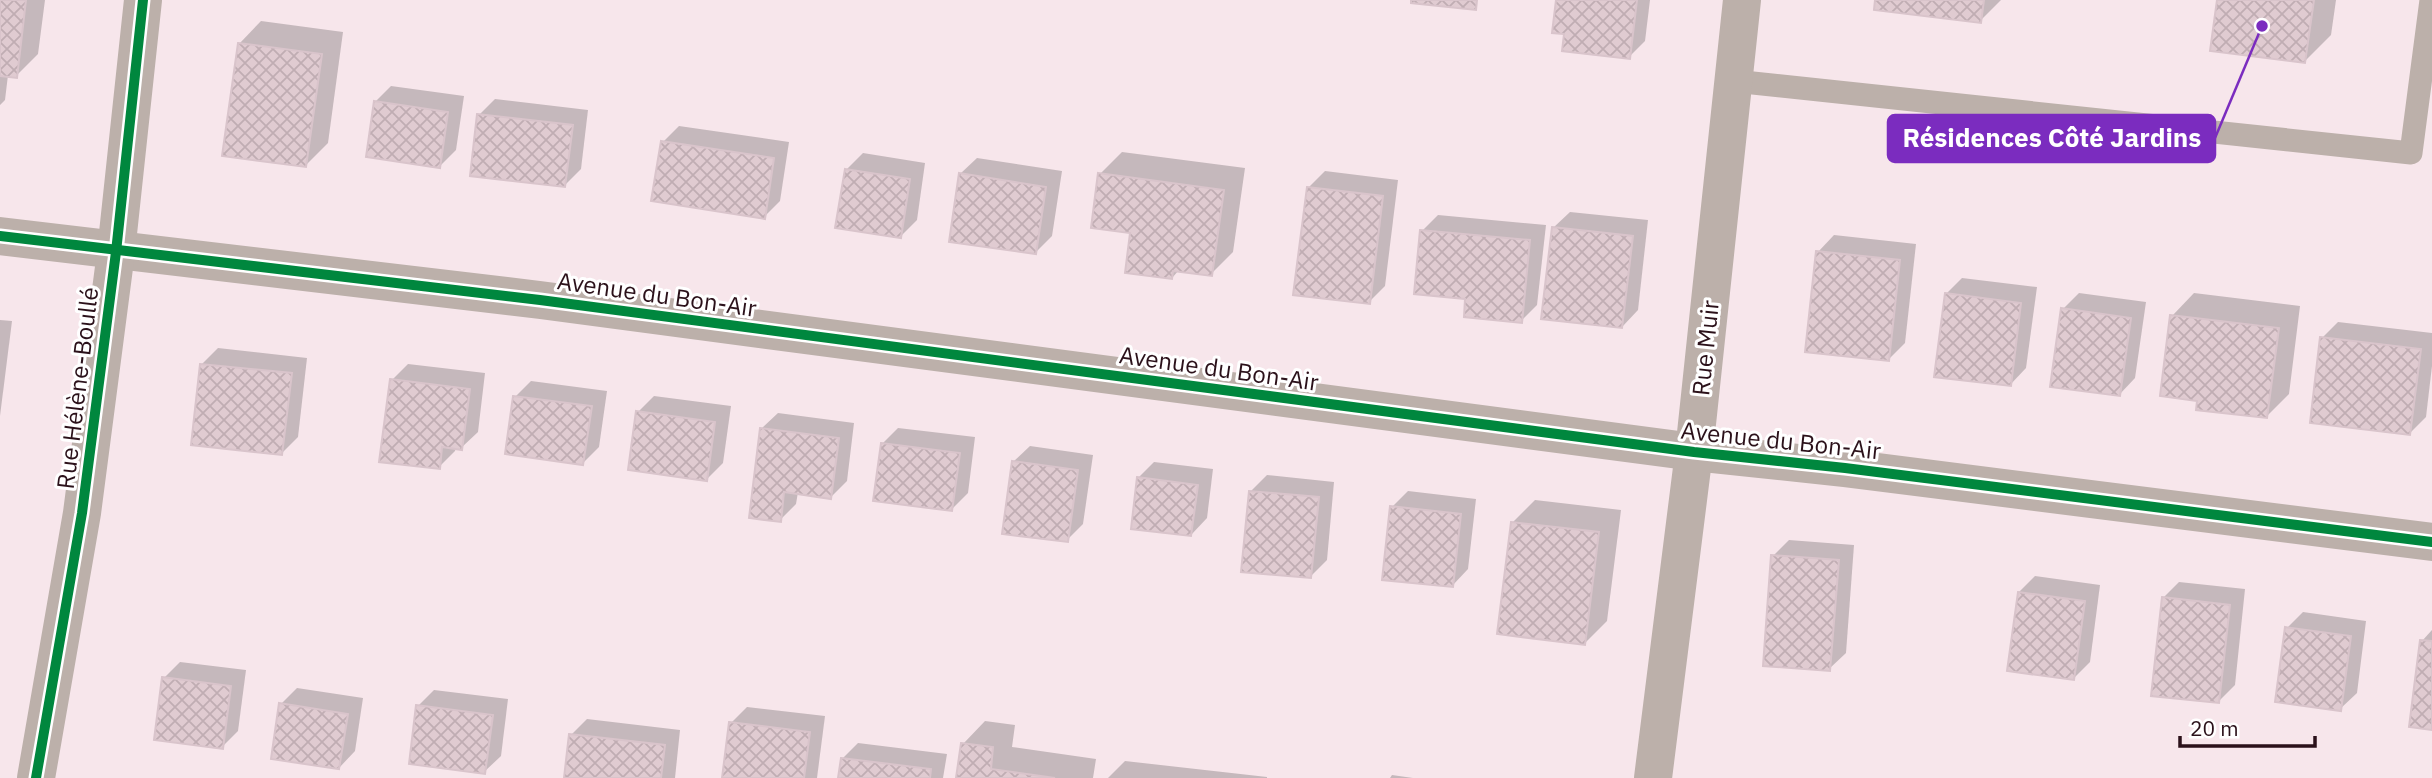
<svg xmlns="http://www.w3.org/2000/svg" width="2432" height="778" font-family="'IBM Plex Sans',sans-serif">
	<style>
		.shadow { fill: #0003 }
		.building { fill: url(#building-cross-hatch); stroke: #d9c4cb; stroke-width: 2 }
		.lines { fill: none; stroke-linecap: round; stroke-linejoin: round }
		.service { stroke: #bcb0aa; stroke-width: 23 }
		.minor { stroke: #bcb0aa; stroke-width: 38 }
		.cycleway-casing { stroke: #fff; stroke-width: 15 }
		.cycleway { stroke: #00873e; stroke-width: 10 }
		.labels { text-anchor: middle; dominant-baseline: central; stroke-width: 6; stroke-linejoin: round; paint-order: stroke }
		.street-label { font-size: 24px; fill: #2b111a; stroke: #fff }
		.leader { fill: none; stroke: #7b2cbf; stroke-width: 2.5 }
		.callout-dot { fill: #7b2cbf; stroke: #fff; stroke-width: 2.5 }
		.callout { fill: #7b2cbf; stroke: #7b2cbf; stroke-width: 2.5 }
		.callout-label { font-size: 26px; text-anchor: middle; font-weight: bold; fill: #fff }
	</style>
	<defs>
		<pattern id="building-cross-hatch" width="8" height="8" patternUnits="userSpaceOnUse" patternTransform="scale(1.75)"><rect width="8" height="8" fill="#e0cbd1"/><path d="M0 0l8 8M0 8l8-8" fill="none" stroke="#c0adb3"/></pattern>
	</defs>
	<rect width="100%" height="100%" fill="#f7e6eb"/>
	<g class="shadow">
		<path d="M0 0H45L38 54 16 76 8 75 5 100 0 105Z"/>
		<path d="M1558 0H1650L1645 41 1629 57 1566 33Z"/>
		<path d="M1877 0H2001L1980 21Z"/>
		<path d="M2218 0H2336L2331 35 2305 61Z"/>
		<path d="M261 21 343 32 328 143 305 166 239 44Z"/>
		<path d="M391 86 464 96 456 150 440 166 375 102Z"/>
		<path d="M495 99 588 110 581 169 565 185 479 115Z"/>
		<path d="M679 126 789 142 780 201 764 217 663 142Z"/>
		<path d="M1122 152 1245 168 1233 252 1211 274 1179 270 1172 278 1132 232 1100 174Z"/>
		<path d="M863 153 925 163 917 220 901 236 846 170Z"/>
		<path d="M977 158 1062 171 1052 236 1035 253 960 174Z"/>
		<path d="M1325 171 1398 180 1385 286 1369 302 1309 187Z"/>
		<path d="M1570 212 1648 220 1638 310 1622 327 1553 228Z"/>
		<path d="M1438 215 1546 225 1537 305 1521 321 1467 297 1422 231Z"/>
		<path d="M1834 235 1916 244 1905 343 1889 359 1818 252Z"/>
		<path d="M1962 278 2037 287 2026 368 2010 385 1946 294Z"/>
		<path d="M2079 293 2146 302 2135 378 2119 395 2063 309Z"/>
		<path d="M2194 293 2300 306 2289 394 2267 416 2199 399 2172 316Z"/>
		<path d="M0 320 12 321 0 416Z"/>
		<path d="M2338 322 2432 333V366L2426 417 2410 433 2322 338Z"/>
		<path d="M218 348 307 358 298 437 282 453 202 364Z"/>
		<path d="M408 364 485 373 478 432 461 448 456 447 455 451 439 467 392 380Z"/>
		<path d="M531 381 607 391 599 447 583 463 515 397Z"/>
		<path d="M654 396 731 406 723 463 707 479 638 412Z"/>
		<path d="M778 413 854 423 847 481 831 497 798 492 796 504 780 520 761 429Z"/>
		<path d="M898 428 975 437 968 493 952 509 882 444Z"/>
		<path d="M1030 446 1093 455 1083 524 1067 540 1013 462Z"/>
		<path d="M1154 462 1213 469 1207 518 1191 535 1138 478Z"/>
		<path d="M1267 475 1334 482 1327 560 1311 576 1250 492Z"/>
		<path d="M1408 491 1476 499 1468 569 1452 586 1392 507Z"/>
		<path d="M1535 500 1621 510 1607 621 1585 643 1512 523Z"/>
		<path d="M1789 540 1854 545 1846 653 1829 669 1773 556Z"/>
		<path d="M2035 576 2100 585 2090 662 2074 678 2019 592Z"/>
		<path d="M2179 582 2245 589 2235 685 2219 701 2163 598Z"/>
		<path d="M2303 612 2366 621 2357 693 2340 709 2287 628Z"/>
		<path d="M2432 630V728L2422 641Z"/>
		<path d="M180 662 246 670 238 731 222 747 164 678Z"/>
		<path d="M297 688 363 698 355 751 339 768 281 704Z"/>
		<path d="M434 690 508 699 501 756 484 772 418 706Z"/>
		<path d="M747 707 825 716 817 778H724L731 723Z"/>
		<path d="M587 719 680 730 675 778H566L571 735Z"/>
		<path d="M985 721 1015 725 1012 747 1096 759 1093 778H958L963 744Z"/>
		<path d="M858 743 947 754 943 778H840L842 759Z"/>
		<path d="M1125 761 1267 777V778H1108Z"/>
		<path d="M1392 775 1413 778H1390Z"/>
	</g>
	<g class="building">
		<path d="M0 0H26L17 78 0 76Z"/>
		<path d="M1411 0H1477L1476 10 1411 3Z"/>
		<path d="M1556 0H1637L1630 59 1562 51 1564 34 1552 33Z"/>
		<path d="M1875 0H1984L1981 23 1874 10Z"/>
		<path d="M2217 0H2314L2305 63 2210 51Z"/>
		<path d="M238 43 322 54 306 167 222 156Z"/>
		<path d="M374 101 448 112 440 168 366 157Z"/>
		<path d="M477 114 573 125 565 187 470 176Z"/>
		<path d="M661 141 774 158 765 219 651 201Z"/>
		<path d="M845 169 910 179 901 238 835 228Z"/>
		<path d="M959 173 1046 187 1036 254 949 242Z"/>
		<path d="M1098 173 1224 190 1212 276 1173 271 1172 279 1125 273 1130 233 1091 228Z"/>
		<path d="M1307 187 1383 196 1370 304 1293 295Z"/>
		<path d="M1552 227 1633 236 1622 328 1541 319Z"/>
		<path d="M1420 230 1530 240 1522 323 1464 317 1465 299 1414 294Z"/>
		<path d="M1816 251 1900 260 1889 361 1805 352Z"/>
		<path d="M1945 293 2021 303 2011 386 1934 377Z"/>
		<path d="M2061 308 2131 318 2120 396 2050 387Z"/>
		<path d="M2170 315 2279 328 2267 418 2196 410 2197 401 2160 396Z"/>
		<path d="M2320 337 2421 349 2410 435 2310 423Z"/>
		<path d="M200 364 292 373 282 455 191 445Z"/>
		<path d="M390 379 470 389 462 450 442 447 440 469 379 462Z"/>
		<path d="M513 396 592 406 583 465 505 454Z"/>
		<path d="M636 411 715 422 707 481 628 470Z"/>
		<path d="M760 428 839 438 831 499 784 492 781 522 749 518Z"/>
		<path d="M881 443 960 453 952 511 873 501Z"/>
		<path d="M1012 461 1078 470 1068 542 1002 534Z"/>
		<path d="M1137 477 1198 485 1191 536 1131 529Z"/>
		<path d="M1249 491 1319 497 1311 578 1241 572Z"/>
		<path d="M1390 506 1461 514 1453 587 1382 580Z"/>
		<path d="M1511 522 1599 532 1585 645 1497 634Z"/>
		<path d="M1771 555 1839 560 1830 671 1763 666Z"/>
		<path d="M2018 592 2085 601 2074 680 2007 671Z"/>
		<path d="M2162 597 2230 605 2219 703 2151 696Z"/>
		<path d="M2285 627 2351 636 2341 711 2275 702Z"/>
		<path d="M2420 640 2432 641V730L2409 727Z"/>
		<path d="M162 677 231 686 223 749 154 740Z"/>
		<path d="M279 703 348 714 339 769 271 759Z"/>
		<path d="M416 705 493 715 485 774 409 764Z"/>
		<path d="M729 722 810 732 804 778H722Z"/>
		<path d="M569 734 665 745 661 778H564Z"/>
		<path d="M961 743 993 747 991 769 1055 778H956Z"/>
		<path d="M841 758 931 769 930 778H838Z"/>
	</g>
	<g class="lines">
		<path class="service" d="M1734 81 2411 153 2431 0"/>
		<g class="minor">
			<path d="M0 236 540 300 1694 452 1845 468 2432 542"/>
			<path d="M36 778 82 513 116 252 143 0"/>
			<path d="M1653 778 1694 452 1742 0"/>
		</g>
		<defs>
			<g id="cycleway">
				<path d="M0 236 540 300 1694 452 1845 468 2432 542"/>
				<path d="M36 778 82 513 116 252 143 0"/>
			</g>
		</defs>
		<use href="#cycleway" class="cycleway-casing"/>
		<use href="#cycleway" class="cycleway"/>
	</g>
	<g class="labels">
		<g class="street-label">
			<text transform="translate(657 294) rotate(8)">Avenue du Bon-Air</text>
			<text transform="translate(1705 348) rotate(-84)">Rue Muir</text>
			<text transform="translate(1219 368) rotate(8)">Avenue du Bon-Air</text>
			<text transform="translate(77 388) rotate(-83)">Rue Hélène-Boullé</text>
			<text transform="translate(1781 440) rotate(6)">Avenue du Bon-Air</text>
		</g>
	</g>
	<path class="leader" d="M2262 26L2215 138"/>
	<circle class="callout-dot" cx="2262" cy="26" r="7"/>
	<rect class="callout" x="1888" y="115" width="327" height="47" rx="7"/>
	<g class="callout-label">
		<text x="2052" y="147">Résidences Côté Jardins</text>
	</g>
	<path d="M2180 736v10h135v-10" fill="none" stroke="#2b111a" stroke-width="3.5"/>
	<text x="2190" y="736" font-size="21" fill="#2b111a" stroke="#ffffff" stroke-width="5" paint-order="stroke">20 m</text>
</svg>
